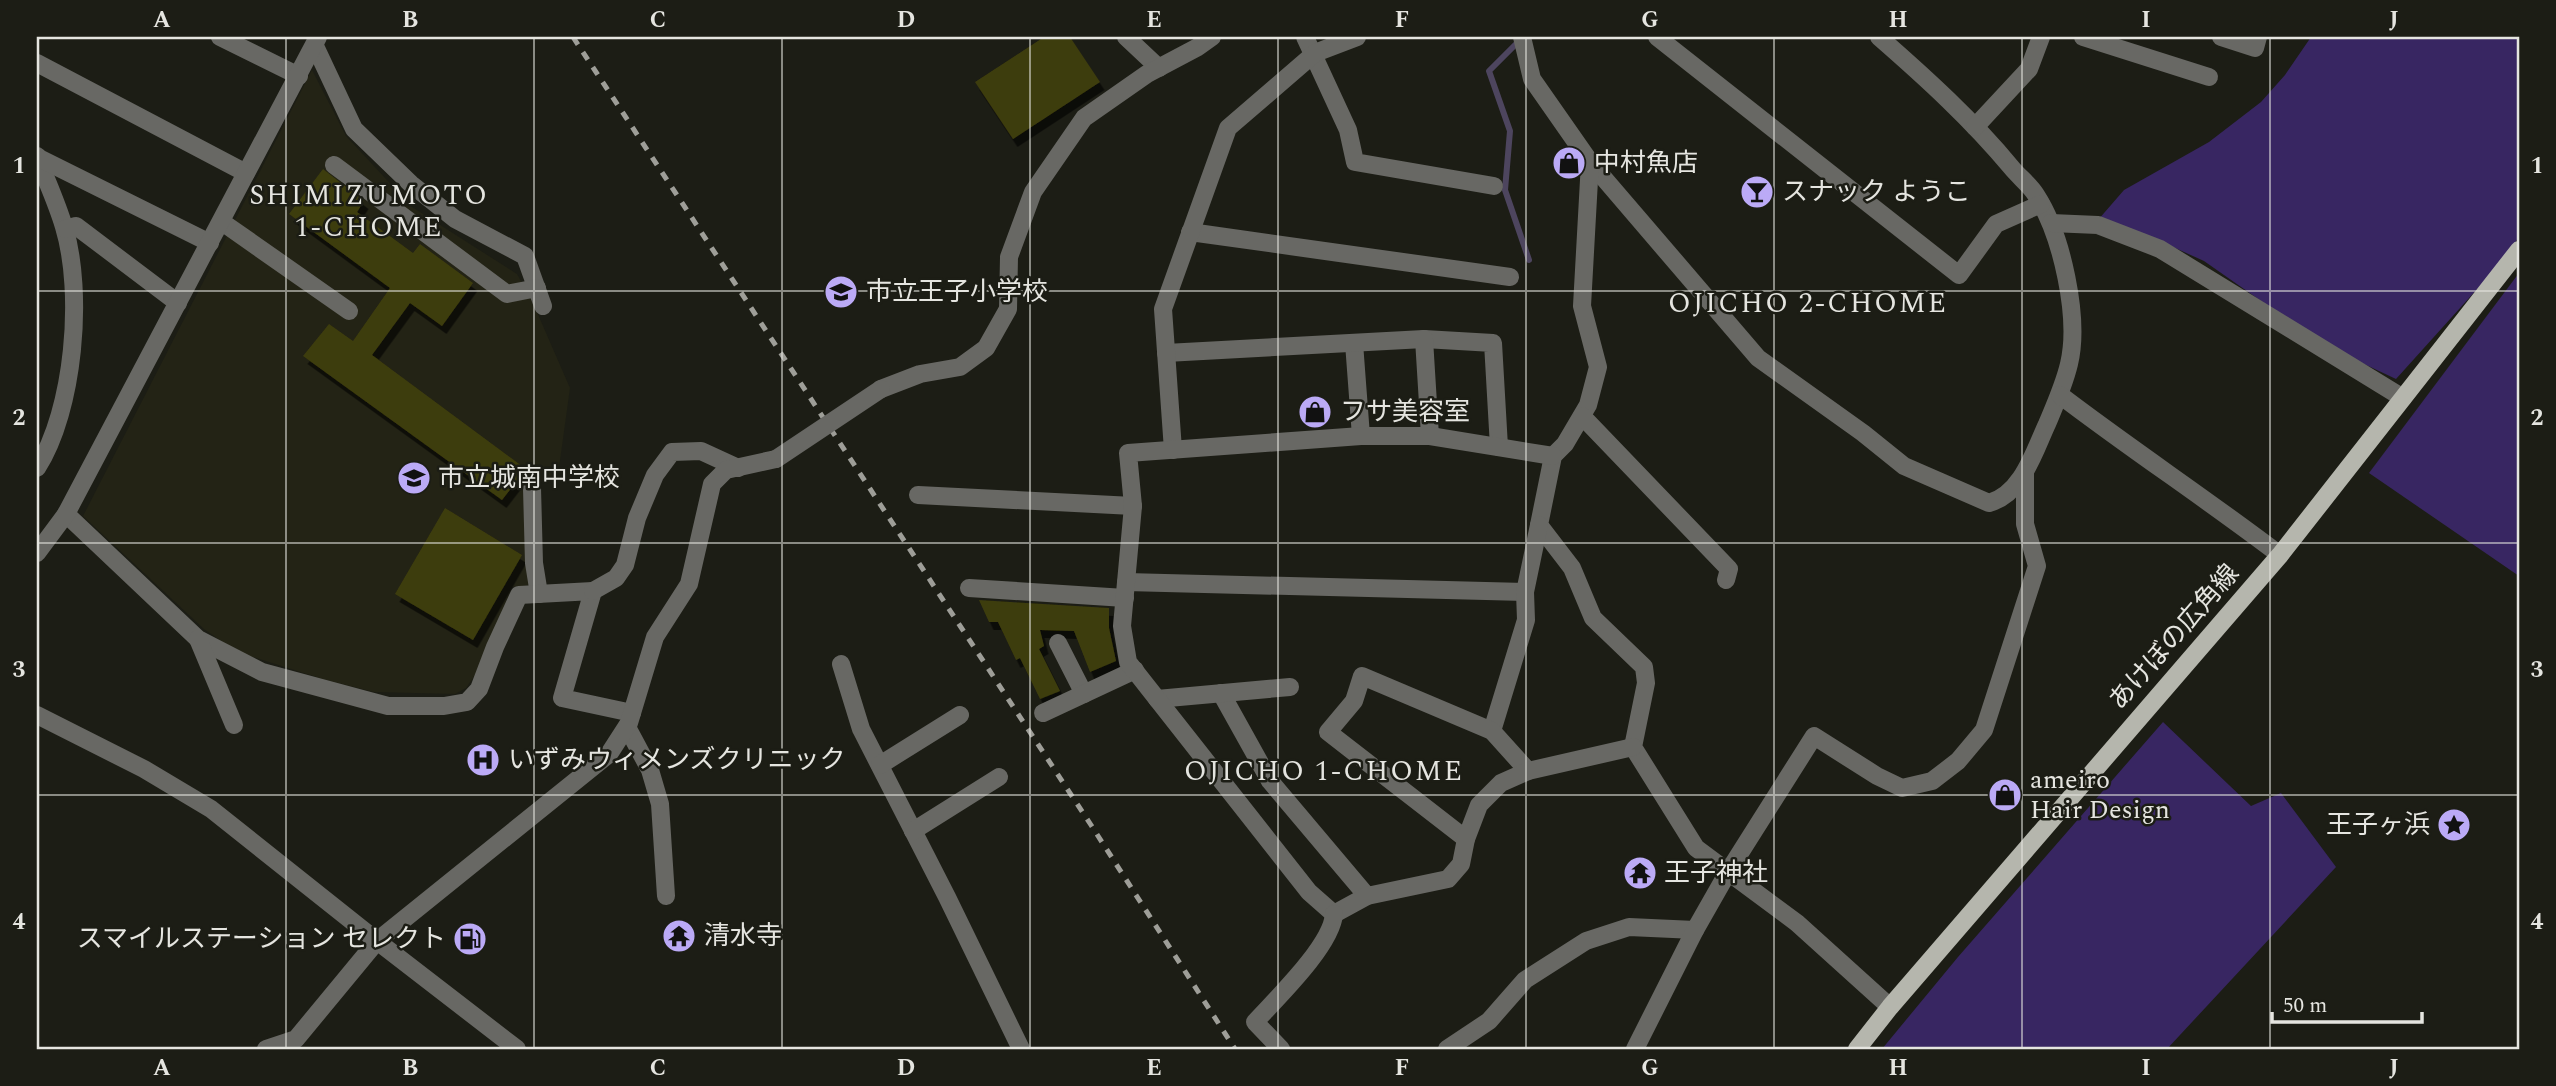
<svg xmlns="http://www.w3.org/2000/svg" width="2556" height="1086" font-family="Spectral,'Noto Sans JP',serif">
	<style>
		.built { fill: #232315 }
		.green { fill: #382662 }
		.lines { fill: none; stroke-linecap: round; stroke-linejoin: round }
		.stream { stroke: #4d455e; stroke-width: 6 }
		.building { fill: #3d3c0c; filter: url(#shadow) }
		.minor { stroke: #686864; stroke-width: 18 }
		.major { stroke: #b5b6ad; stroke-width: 18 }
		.rail { stroke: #9e9e98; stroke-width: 5; stroke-dasharray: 9 9; stroke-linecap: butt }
		.minor-bridge { stroke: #686864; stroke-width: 18 }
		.grid { fill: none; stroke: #e5e5e0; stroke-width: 2; stroke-opacity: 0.55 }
		.labels { text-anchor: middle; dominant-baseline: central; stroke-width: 5; stroke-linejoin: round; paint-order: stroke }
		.poi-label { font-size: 26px; fill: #e5e5e0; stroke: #1c1d15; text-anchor: start }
		.street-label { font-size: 26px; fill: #e5e5e0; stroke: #1c1d15 }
		.neighbourhood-label { font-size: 28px; letter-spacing: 2px; fill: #e5e5e0; stroke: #1c1d15 }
		.neatline { fill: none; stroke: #e5e5e0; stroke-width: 2.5 }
		.grid-label { font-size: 23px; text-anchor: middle; font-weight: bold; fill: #e5e5e0 }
	</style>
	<defs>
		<filter id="shadow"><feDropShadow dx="4.5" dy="8" stdDeviation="0" flood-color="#0009"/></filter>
	</defs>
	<rect width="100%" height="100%" fill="#1c1d15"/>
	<path class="built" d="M312 70 346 136 412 207 517 274 533 303 570 388 558 475 525 489 533 585 512 587 475 675 466 688 455 694 374 692 326 680 237 652 204 629 83 516Z"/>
	<g class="green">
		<path d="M2311 37H2519V237L2497 267 2396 379 2347 356 2274 310 2204 261 2153 238 2098 220 2124 190 2209 142 2261 102 2285 75Z"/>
		<path d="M2519 273V576L2369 473Z"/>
		<path d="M2163 722 2251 806 2281 793 2336 867 2167 1049H1882L1958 957Z"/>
	</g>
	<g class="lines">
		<path class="stream" d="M1519 41 1489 71 1510 131 1505 190 1529 260"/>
	</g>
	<g class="building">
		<path d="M1044 37H1070L1100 82 1013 139 975 82Z"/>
		<path d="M323 169 364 201 357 212 413 253 420 244 473 283 442 326 410 303 372 355 526 469 502 500 303 356 329 324 353 341 390 288 289 214Z"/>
		<path d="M445 508 522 555 473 640 395 594Z"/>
		<path d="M979 600 1109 608V628L1116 661 1090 672 1074 631 1040 630 1044 646 1039 649 1060 691 1040 699 1020 658 1016 660 998 622H989Z"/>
	</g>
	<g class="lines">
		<g class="minor">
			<path d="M220 37 299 76"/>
			<path d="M1126 37 1159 68"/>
			<path d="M1305 37 1348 130 1355 162 1494 186"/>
			<path d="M1522 37 1532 79 1590 162 1758 358 1863 433 1904 466 1989 503C2022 494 2034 452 2047 424 2055 405 2064 385 2069 364 2080 318 2062 235 2036 195 2030 185 2019 177 2011 167 1972 120 1926 78 1879 37"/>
			<path d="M1657 37 1959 275 1996 224 2041 204"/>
			<path d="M2083 37 2209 77"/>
			<path d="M2221 37 2255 48 2258 37"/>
			<path d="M315 46 354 129 411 184 455 219 525 256 543 306"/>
			<path d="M37 63 246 173"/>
			<path d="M1975 127 2029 69 2041 37"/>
			<path d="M37 156C46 180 57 203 64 227 84 293 74 410 37 468"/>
			<path d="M37 157 210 243"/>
			<path d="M1590 162 1582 306 1598 367 1588 405 1565 444 1553 456 1539 525 1572 568 1593 618 1644 667 1646 683 1633 747 1696 848 1797 923 1890 1007"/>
			<path d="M334 165 507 294 537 288"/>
			<path d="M222 222 349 311"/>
			<path d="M2051 223 2098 225 2160 249 2403 398"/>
			<path d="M65 229 76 226 178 303"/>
			<path d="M1190 232 1510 277"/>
			<path d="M1424 339 1493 343 1499 447"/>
			<path d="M1354 343 1361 436"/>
			<path d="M1166 353 1424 339 1430 436"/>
			<path d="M881 389 920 374 960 367 986 348 1008 309 1009 257 1033 192 1084 118 1147 74 1198 47 1212 37"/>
			<path d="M2060 395C2132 450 2208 500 2280 555"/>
			<path d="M1582 416 1729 569 1726 580"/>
			<path d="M1173 450 1163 309 1228 128 1315 53 1357 37"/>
			<path d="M532 488 534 563 539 594"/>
			<path d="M918 495 1133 506"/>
			<path d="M66 514 198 639 262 672 388 706H444L467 702 479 689 495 647 519 595 593 591 562 698 632 713"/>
			<path d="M37 553 66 514 318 37"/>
			<path d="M1126 582 1525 592"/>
			<path d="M969 588 1125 598"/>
			<path d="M593 591 616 578 625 565 637 518 655 475 672 452 701 451 738 468"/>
			<path d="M198 639 234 725"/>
			<path d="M1058 643 1084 694"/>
			<path d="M841 664 861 729 947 897 1021 1049"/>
			<path d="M1221 693 1270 781 1367 896"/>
			<path d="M1157 699 1290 687"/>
			<path d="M1043 713 1135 670"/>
			<path d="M37 715 144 769 211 809 377 941 517 1049"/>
			<path d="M627 727 650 770 660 804 666 896"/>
			<path d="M1492 731 1526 620 1525 592 1539 525"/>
			<path d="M880 765 960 715"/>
			<path d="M913 831 999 777"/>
			<path d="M1466 839 1328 732 1354 701 1362 676 1492 731 1528 771"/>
			<path d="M1334 914 1309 892 1128 662 1122 626 1133 506 1128 453 1361 436H1430L1553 456"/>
			<path d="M1334 914 1367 896 1448 879 1461 864 1466 839 1479 805 1501 783 1528 771 1633 747"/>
			<path d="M266 1049 296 1039 377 941 609 754 629 723 655 637 689 584 712 484 726 470 776 459"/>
			<path d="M1281 1049 1255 1022C1277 998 1332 945 1334 914"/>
			<path d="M1447 1049 1489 1021 1525 980 1586 941 1629 927 1695 930"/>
			<path d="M1635 1049 1695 930 1728 872 1814 736 1877 776 1902 788 1932 781 1958 761 1984 730 2037 566 2025 524V473"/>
		</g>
		<path class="major" d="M1857 1049 1890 1007 2280 555 2519 250"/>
		<path class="rail" d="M573 37 1091 825 1235 1049"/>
		<path class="minor-bridge" d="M776 459 881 389"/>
	</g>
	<path class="grid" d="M286 37V1049M534 37V1049M782 37V1049M1030 37V1049M1278 37V1049M1526 37V1049M1774 37V1049M2022 37V1049M2270 37V1049M37 291H2519M37 543H2519M37 795H2519"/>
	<defs>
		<symbol id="shop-disc" viewBox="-11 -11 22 22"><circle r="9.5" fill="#bbaaf6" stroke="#1c1d15"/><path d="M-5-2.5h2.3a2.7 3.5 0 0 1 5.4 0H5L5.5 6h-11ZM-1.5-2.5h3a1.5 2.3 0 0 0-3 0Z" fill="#111"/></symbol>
		<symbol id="bar-disc" viewBox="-11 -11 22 22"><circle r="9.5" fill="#bbaaf6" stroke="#1c1d15"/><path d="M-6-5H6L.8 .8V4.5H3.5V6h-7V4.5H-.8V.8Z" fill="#111"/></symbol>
		<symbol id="school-disc" viewBox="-11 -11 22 22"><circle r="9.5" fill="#bbaaf6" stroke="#1c1d15"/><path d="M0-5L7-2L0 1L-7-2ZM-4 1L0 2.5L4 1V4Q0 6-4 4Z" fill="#111"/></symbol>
		<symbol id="hospital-disc" viewBox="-11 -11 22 22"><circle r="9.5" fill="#bbaaf6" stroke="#1c1d15"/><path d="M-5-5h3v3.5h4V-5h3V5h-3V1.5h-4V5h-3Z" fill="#111"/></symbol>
		<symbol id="sight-disc" viewBox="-11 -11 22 22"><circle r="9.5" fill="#bbaaf6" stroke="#1c1d15"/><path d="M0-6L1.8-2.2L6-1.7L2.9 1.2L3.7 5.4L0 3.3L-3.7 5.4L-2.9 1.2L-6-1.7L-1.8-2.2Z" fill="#111"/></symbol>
		<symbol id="temple-disc" viewBox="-11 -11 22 22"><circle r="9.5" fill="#bbaaf6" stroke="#1c1d15"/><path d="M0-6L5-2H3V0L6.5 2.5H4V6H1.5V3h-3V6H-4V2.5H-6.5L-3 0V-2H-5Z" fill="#111"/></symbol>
		<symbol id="fuel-disc" viewBox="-11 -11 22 22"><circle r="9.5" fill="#bbaaf6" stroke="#1c1d15"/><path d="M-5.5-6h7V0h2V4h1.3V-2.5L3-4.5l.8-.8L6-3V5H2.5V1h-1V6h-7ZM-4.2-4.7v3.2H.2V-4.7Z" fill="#111"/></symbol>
	</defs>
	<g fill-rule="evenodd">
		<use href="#shop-disc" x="1550" y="144" width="38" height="38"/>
		<use href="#bar-disc" x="1738" y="173" width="38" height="38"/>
		<use href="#school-disc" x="822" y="273" width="38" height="38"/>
		<use href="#shop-disc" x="1296" y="393" width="38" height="38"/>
		<use href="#school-disc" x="395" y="459" width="38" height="38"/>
		<use href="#hospital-disc" x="464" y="741" width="38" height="38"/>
		<use href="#shop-disc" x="1986" y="776" width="38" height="38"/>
		<use href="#sight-disc" x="2435" y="806" width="38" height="38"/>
		<use href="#temple-disc" x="1621" y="854" width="38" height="38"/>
		<use href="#temple-disc" x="660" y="917" width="38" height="38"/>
		<use href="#fuel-disc" x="451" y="920" width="38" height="38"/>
	</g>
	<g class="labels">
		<g class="poi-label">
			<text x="1594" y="163">中村魚店</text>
			<text x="1782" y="192">スナック ようこ</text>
			<text x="866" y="292">市立王子小学校</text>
			<text x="1340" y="412">フサ美容室</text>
			<text x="438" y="478">市立城南中学校</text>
			<text x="508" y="760">いずみウィメンズクリニック</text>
			<text x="2030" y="780">ameiro<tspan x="2030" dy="30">Hair Design</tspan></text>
			<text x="2430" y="825" text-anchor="end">王子ヶ浜</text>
			<text x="1664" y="873">王子神社</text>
			<text x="704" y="936">清水寺</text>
			<text x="446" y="939" text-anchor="end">スマイルステーション セレクト</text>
		</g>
		<g class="street-label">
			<text transform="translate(2174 637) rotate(-49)">あけぼの広角線</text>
		</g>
		<g class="neighbourhood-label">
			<text x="369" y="195">SHIMIZUMOTO<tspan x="369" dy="32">1-CHOME</tspan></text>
			<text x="1808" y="303">OJICHO 2-CHOME</text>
			<text x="1324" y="771">OJICHO 1-CHOME</text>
		</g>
	</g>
	<rect width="2556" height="1086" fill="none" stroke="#1c1d15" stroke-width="77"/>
	<path d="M2272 1012v10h150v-10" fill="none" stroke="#e5e5e0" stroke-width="3.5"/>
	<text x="2283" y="1012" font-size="21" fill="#e5e5e0" stroke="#1c1d15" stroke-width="5" paint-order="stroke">50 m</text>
	<rect x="38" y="38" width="2480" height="1010" class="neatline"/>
	<g class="grid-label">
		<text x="162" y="27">A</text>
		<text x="410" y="27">B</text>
		<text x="658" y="27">C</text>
		<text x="906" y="27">D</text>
		<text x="1154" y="27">E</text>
		<text x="1402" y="27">F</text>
		<text x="1650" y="27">G</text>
		<text x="1898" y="27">H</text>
		<text x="2146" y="27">I</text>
		<text x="2394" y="27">J</text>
		<text x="19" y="173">1</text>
		<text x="2537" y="173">1</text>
		<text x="19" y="425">2</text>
		<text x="2537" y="425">2</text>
		<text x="19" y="677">3</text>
		<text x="2537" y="677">3</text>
		<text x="19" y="929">4</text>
		<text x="2537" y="929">4</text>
		<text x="162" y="1075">A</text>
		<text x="410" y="1075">B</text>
		<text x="658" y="1075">C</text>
		<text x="906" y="1075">D</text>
		<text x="1154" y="1075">E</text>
		<text x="1402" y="1075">F</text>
		<text x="1650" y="1075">G</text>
		<text x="1898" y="1075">H</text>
		<text x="2146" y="1075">I</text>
		<text x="2394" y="1075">J</text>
	</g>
</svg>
